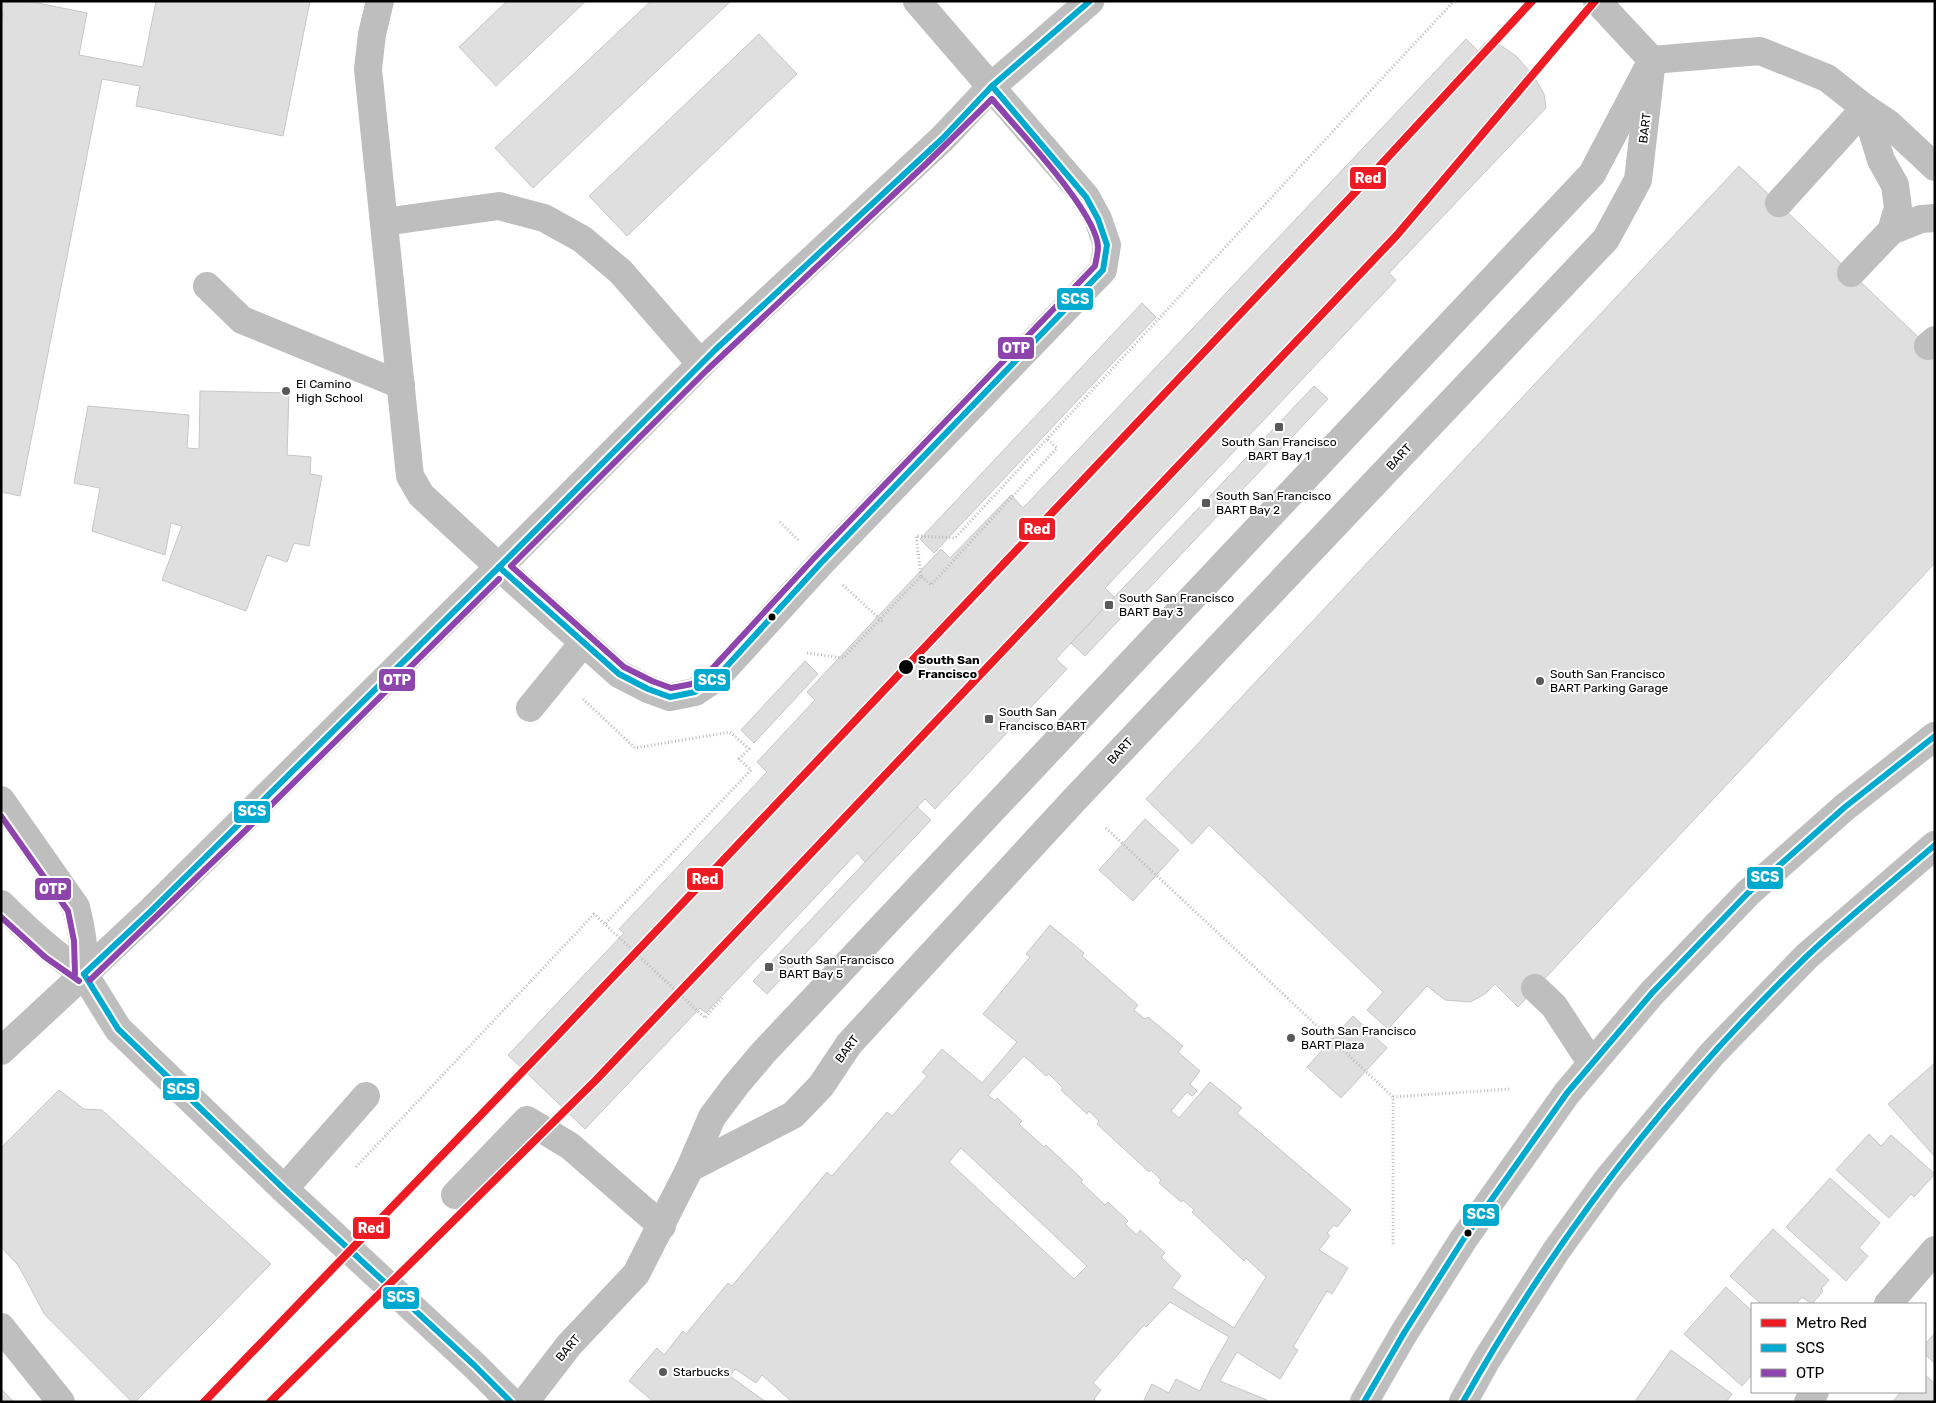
<svg xmlns="http://www.w3.org/2000/svg" width="1936" height="1403" font-family="Rubik,sans-serif">
	<style>
		.building { fill: #dfdfdf; stroke: #c7c7c7; fill-rule: evenodd }
		.lines { fill: none; stroke-linecap: round; stroke-linejoin: round }
		.major-casing { stroke: #dbdbdb; stroke-width: 29 }
		.path { stroke: #b9b9b9; stroke-width: 3; stroke-dasharray: 1 2.5; stroke-linecap: butt }
		.minor { stroke: #bebebe; stroke-width: 28 }
		.major { stroke: #bebebe; stroke-width: 28 }
		.bus-1-casing { stroke: #fff; stroke-width: 10 }
		.bus-2-casing { stroke: #fff; stroke-width: 10 }
		.bus-1 { stroke: #00a9ce; stroke-width: 6 }
		.bus-2 { stroke: #8e44ad; stroke-width: 6 }
		.metro-1-casing { stroke: #fff; stroke-width: 11 }
		.metro-1 { stroke: #ed1c24; stroke-width: 8 }
		.poi-dot { fill: #595959; stroke: #fff; stroke-width: 2 }
		.bus-dot { fill: #000; stroke: #fff; stroke-width: 2 }
		.labels { text-anchor: middle; dominant-baseline: central; stroke-width: 4; stroke-linejoin: round; paint-order: stroke }
		.street-label { font-size: 12px; fill: #000; stroke: #fff }
		.poi-label { font-size: 12px; fill: #000; stroke: #fff; text-anchor: start }
		.stop-label { font-size: 12px; font-weight: bold; fill: #000; stroke: #fff; text-anchor: start }
		.line-badge { stroke: #fff; stroke-width: 2 }
		.badge-label { font-size: 14px; text-anchor: middle; font-weight: bold; fill: #fff }
	</style>
	<rect width="100%" height="100%" fill="#fff"/>
	<g class="building">
		<path d="M1 1H28L87 13 79 55 143 67 156 1H310L283 136 136 106 140 86 102 79 20 496 1 492V24L3 12H1Z"/>
		<path d="M507 1H586L496 86 459 47Z"/>
		<path d="M651 1H731L533 188 495 148Z"/>
		<path d="M759 34 797 74 627 236 589 196Z"/>
		<path d="M1466 39 1478 51 1485 43 1500 45 1516 56 1533 75 1544 94 1546 108 1389 273 1396 280 1105 588 1114 597 1056 659 1067 669 935 809 925 799 865 862 857 853 706 1013 700 1008 585 1129 508 1055 624 933 619 929 767 772 757 762 815 700 807 692 941 549 950 558 1011 495 1023 508Z"/>
		<path d="M1739 166 1935 353V563L1518 1007 1495 984 1485 994 1470 1002 1445 1000 1427 986 1388 1029 1367 1010 1383 992 1209 825 1192 844 1146 799Z"/>
		<path d="M1142 303 1156 317 934 553 920 539Z"/>
		<path d="M1314 386 1328 399 1085 656 1071 643Z"/>
		<path d="M200 391 289 393 287 455 311 457 310 474 322 476 309 546 294 543 287 562 267 555 246 611 162 580 182 526 171 523 165 555 92 531 100 488 74 483 88 406 189 415 187 448 199 449Z"/>
		<path d="M805 661 818 674 754 743 741 730Z"/>
		<path d="M917 807 931 820 767 994 753 981Z"/>
		<path d="M1145 819 1179 850 1133 901 1099 870Z"/>
		<path d="M1050 925 1084 953 1082 956 1138 1005 1134 1010 1145 1019 1148 1017 1183 1046 1178 1052 1200 1071 1190 1084 1197 1091 1192 1096 1187 1092 1171 1111 1179 1118 1210 1082 1242 1108 1237 1113 1351 1210 1337 1227 1334 1225 1327 1233 1330 1236 1319 1250 1348 1268 1332 1294 1327 1291 1293 1347 1298 1350 1280 1379 1237 1352 1220 1381 1267 1400 1266 1402H1143L1152 1384 1169 1393 1176 1379 1200 1391 1211 1368 1229 1337 1170 1302 1146 1327 1144 1325 1093 1383 1101 1390 1094 1399 1097 1402H792L762 1375 756 1383 735 1369 730 1376 766 1402H654L629 1381 657 1348 664 1355 683 1331 686 1334 728 1283 732 1286 827 1172 832 1176 887 1112 892 1116 927 1076 922 1072 942 1049 982 1083 1017 1042 983 1014 1030 957 1026 954ZM1024 1056 1046 1076 1049 1074 1063 1088 1061 1090 1087 1114 1089 1111 1099 1121 1097 1124 1149 1172 1151 1170 1161 1180 1159 1183 1181 1202 1183 1200 1194 1210 1192 1212 1244 1261 1246 1258 1266 1277 1234 1328 1172 1288 1181 1276 1161 1257 1165 1253 1140 1230 1137 1235 1125 1224 1128 1221 1108 1202 1105 1205 1081 1182 1083 1180 1046 1145 1044 1147 1019 1124 1022 1121 997 1098 995 1101 988 1095ZM961 1148 1087 1266 1074 1279 949 1162Z"/>
		<path d="M1353 1016 1387 1048 1341 1098 1307 1067Z"/>
		<path d="M1935 1063V1157L1888 1104Z"/>
		<path d="M59 1090 84 1109 102 1110 271 1264 135 1402H132L45 1315 18 1265 1 1247V1148Z"/>
		<path d="M1869 1134 1881 1146 1891 1135 1935 1174 1914 1197 1911 1194 1889 1218 1836 1170Z"/>
		<path d="M1830 1178 1880 1223 1859 1248 1868 1256 1846 1281 1786 1227Z"/>
		<path d="M1773 1229 1829 1280 1821 1289 1823 1291 1812 1304 1802 1297 1796 1304H1761L1730 1276Z"/>
		<path d="M1726 1287 1752 1311V1375L1742 1386 1684 1334Z"/>
		<path d="M1935 1333V1364L1925 1354V1344Z"/>
		<path d="M1671 1350 1732 1394 1726 1402H1638L1636 1400Z"/>
		<path d="M1925 1375 1935 1384V1402H1892L1901 1392H1925Z"/>
		<path d="M1 1389 14 1402H1Z"/>
	</g>
	<g class="lines">
		<defs>
			<g id="major">
				<path d="M511 1402 475 1366 284 1189 118 1029 84 974 150 912 499 567 715 350 943 138 992 86 1090 1"/>
				<path d="M1364 1402 1404 1333 1463 1240 1567 1093 1652 993 1748 893 1845 807 1935 736"/>
				<path d="M1463 1402 1487 1359 1556 1251 1608 1179 1712 1054 1807 956 1935 845"/>
			</g>
		</defs>
		<use href="#major" class="major-casing"/>
		<g class="path">
			<path d="M780 522 798 540"/>
			<path d="M921 576 916 536 955 538 1454 1"/>
			<path d="M843 585 883 622"/>
			<path d="M807 653 843 658 921 576 931 585 1057 448 1046 438"/>
			<path d="M583 699 635 748 730 732 749 749 739 759 751 770 605 924"/>
			<path d="M1106 828 1393 1097V1244"/>
			<path d="M1393 1097 1510 1089"/>
			<path d="M356 1167 594 914 705 1018 724 996"/>
		</g>
		<g class="minor">
			<path d="M380 1 372 34 368 69 410 476 421 495 499 567 619 674 648 689 670 697 695 692 716 678 821 563 1103 270 1107 245 1098 219 1086 197 917 1"/>
			<path d="M1652 60 1760 51 1827 78 1865 108 1889 124 1935 167"/>
			<path d="M1779 203 1865 108"/>
			<path d="M384 222 499 206 544 218 582 239 621 272 701 364"/>
			<path d="M1891 231 1921 219 1935 218"/>
			<path d="M1851 273 1891 231 1898 208 1895 185 1881 160 1865 108"/>
			<path d="M207 286 242 320 401 385"/>
			<path d="M1928 346 1935 340"/>
			<path d="M530 708 583 643"/>
			<path d="M1 800 76 907C82 930 85 950 84 974"/>
			<path d="M1 904C27 930 53 954 84 974"/>
			<path d="M1535 988 1554 1006 1592 1064"/>
			<path d="M1 1051 84 974"/>
			<path d="M690 1168 793 1115 821 1086 849 1044 1075 799 1606 239 1638 180 1652 60 1597 1"/>
			<path d="M284 1189 366 1096"/>
			<path d="M455 1195 527 1120 570 1146 662 1226"/>
			<path d="M1888 1304 1935 1250"/>
			<path d="M1 1327 61 1402"/>
			<path d="M525 1402 569 1345 636 1274 690 1168 712 1117 736 1085 763 1053 1592 174 1652 60"/>
			<path d="M1808 1402 1815 1392"/>
		</g>
		<use href="#major" class="major"/>
		<defs>
			<g id="bus-1">
				<path d="M499 567 619 674 648 689 670 697 695 692 716 678 821 563 1103 270 1107 245 1098 219 1086 197 992 86"/>
				<path d="M84 974 150 912 499 567 715 350 943 138 992 86 1090 1"/>
				<path d="M84 974 118 1029 284 1189 475 1366 511 1402"/>
				<path d="M1364 1402 1404 1333 1463 1240 1567 1093 1652 993 1748 893 1845 807 1935 736"/>
				<path d="M1463 1402C1555 1238 1671 1088 1806 957 1847 918 1892 882 1935 845"/>
			</g>
			<g id="bus-2">
				<path d="M992 99C1016 128 1097 212 1098 247 1098 253 1096 260 1095 266L815 557 710 671 692 684 671 688 652 681 624 667 511 566 707 370 927 163Z"/>
				<path d="M1 816 68 911 74 941 75 974"/>
				<path d="M1 917 45 957 79 981"/>
				<path d="M90 980 246 830 499 579"/>
			</g>
		</defs>
		<use href="#bus-1" class="bus-1-casing"/>
		<use href="#bus-2" class="bus-2-casing"/>
		<use href="#bus-1" class="bus-1"/>
		<use href="#bus-2" class="bus-2"/>
		<defs>
			<g id="metro-1">
				<path d="M204 1402 555 1038 1364 183 1532 1"/>
				<path d="M270 1402 596 1080 1397 235 1595 1"/>
			</g>
		</defs>
		<use href="#metro-1" class="metro-1-casing"/>
		<use href="#metro-1" class="metro-1"/>
	</g>
	<g class="poi-dot">
		<circle cx="286" cy="391" r="5"/>
		<rect x="1274" y="422" width="10" height="10" rx="2.5"/>
		<rect x="1201" y="498" width="10" height="10" rx="2.5"/>
		<rect x="1104" y="600" width="10" height="10" rx="2.5"/>
		<circle cx="1540" cy="681" r="5"/>
		<rect x="984" y="714" width="10" height="10" rx="2.5"/>
		<rect x="764" y="962" width="10" height="10" rx="2.5"/>
		<circle cx="1291" cy="1038" r="5"/>
		<circle cx="663" cy="1372" r="5"/>
	</g>
	<g class="bus-dot">
		<circle cx="772" cy="617" r="4.5"/>
		<circle cx="906" cy="667" r="8"/>
		<circle cx="1468" cy="1233" r="4.5"/>
	</g>
	<g class="labels">
		<g class="street-label">
			<text transform="translate(1645 128) rotate(-83)">BART</text>
			<text transform="translate(1399 457) rotate(-47)">BART</text>
			<text transform="translate(1120 751) rotate(-47)">BART</text>
			<text transform="translate(847 1049) rotate(-53)">BART</text>
			<text transform="translate(568 1348) rotate(-50)">BART</text>
		</g>
		<g class="poi-label">
			<text x="296" y="384">El Camino<tspan x="296" dy="14">High School</tspan></text>
			<text x="1279" y="442" text-anchor="middle">South San Francisco<tspan x="1279" dy="14">BART Bay 1</tspan></text>
			<text x="1216" y="496">South San Francisco<tspan x="1216" dy="14">BART Bay 2</tspan></text>
			<text x="1119" y="598">South San Francisco<tspan x="1119" dy="14">BART Bay 3</tspan></text>
			<text x="1550" y="674">South San Francisco<tspan x="1550" dy="14">BART Parking Garage</tspan></text>
			<text x="999" y="712">South San<tspan x="999" dy="14">Francisco BART</tspan></text>
			<text x="779" y="960">South San Francisco<tspan x="779" dy="14">BART Bay 5</tspan></text>
			<text x="1301" y="1031">South San Francisco<tspan x="1301" dy="14">BART Plaza</tspan></text>
			<text x="673" y="1372">Starbucks</text>
		</g>
		<g class="stop-label">
			<text x="918" y="660">South San<tspan x="918" dy="14">Francisco</tspan></text>
		</g>
	</g>
	<g class="line-badge">
		<rect x="1349" y="166" width="38" height="24" rx="5" fill="#ed1c24"/>
		<rect x="1056" y="287" width="38" height="24" rx="5" fill="#00a9ce"/>
		<rect x="997" y="336" width="38" height="24" rx="5" fill="#8e44ad"/>
		<rect x="1018" y="517" width="38" height="24" rx="5" fill="#ed1c24"/>
		<rect x="378" y="668" width="38" height="24" rx="5" fill="#8e44ad"/>
		<rect x="693" y="668" width="38" height="24" rx="5" fill="#00a9ce"/>
		<rect x="233" y="800" width="38" height="24" rx="5" fill="#00a9ce"/>
		<rect x="1746" y="866" width="38" height="24" rx="5" fill="#00a9ce"/>
		<rect x="686" y="867" width="38" height="24" rx="5" fill="#ed1c24"/>
		<rect x="34" y="877" width="38" height="24" rx="5" fill="#8e44ad"/>
		<rect x="162" y="1077" width="38" height="24" rx="5" fill="#00a9ce"/>
		<rect x="1462" y="1203" width="38" height="24" rx="5" fill="#00a9ce"/>
		<rect x="352" y="1216" width="39" height="24" rx="5" fill="#ed1c24"/>
		<rect x="382" y="1286" width="38" height="24" rx="5" fill="#00a9ce"/>
	</g>
	<g class="badge-label">
		<text x="1368" y="183">Red</text>
		<text x="1075" y="304">SCS</text>
		<text x="1016" y="353">OTP</text>
		<text x="1037" y="534">Red</text>
		<text x="397" y="685">OTP</text>
		<text x="712" y="685">SCS</text>
		<text x="252" y="816">SCS</text>
		<text x="1765" y="882">SCS</text>
		<text x="705" y="884">Red</text>
		<text x="53" y="894">OTP</text>
		<text x="181" y="1094">SCS</text>
		<text x="1481" y="1219">SCS</text>
		<text x="371" y="1233">Red</text>
		<text x="401" y="1302">SCS</text>
	</g>
	<rect width="1936" height="1403" fill="none" stroke="#000000" stroke-width="5"/>
	<rect x="1751" y="1303" width="175" height="90" fill="#ffffff" stroke="#999999"/>
	<rect x="1761" y="1319" width="25" height="8" fill="#ed1c24" stroke="#999999"/>
	<text x="1796" y="1328" font-size="15" fill="#000000">Metro Red</text>
	<rect x="1761" y="1344" width="25" height="8" fill="#00a9ce" stroke="#999999"/>
	<text x="1796" y="1353" font-size="15" fill="#000000">SCS</text>
	<rect x="1761" y="1369" width="25" height="8" fill="#8e44ad" stroke="#999999"/>
	<text x="1796" y="1378" font-size="15" fill="#000000">OTP</text>
</svg>
